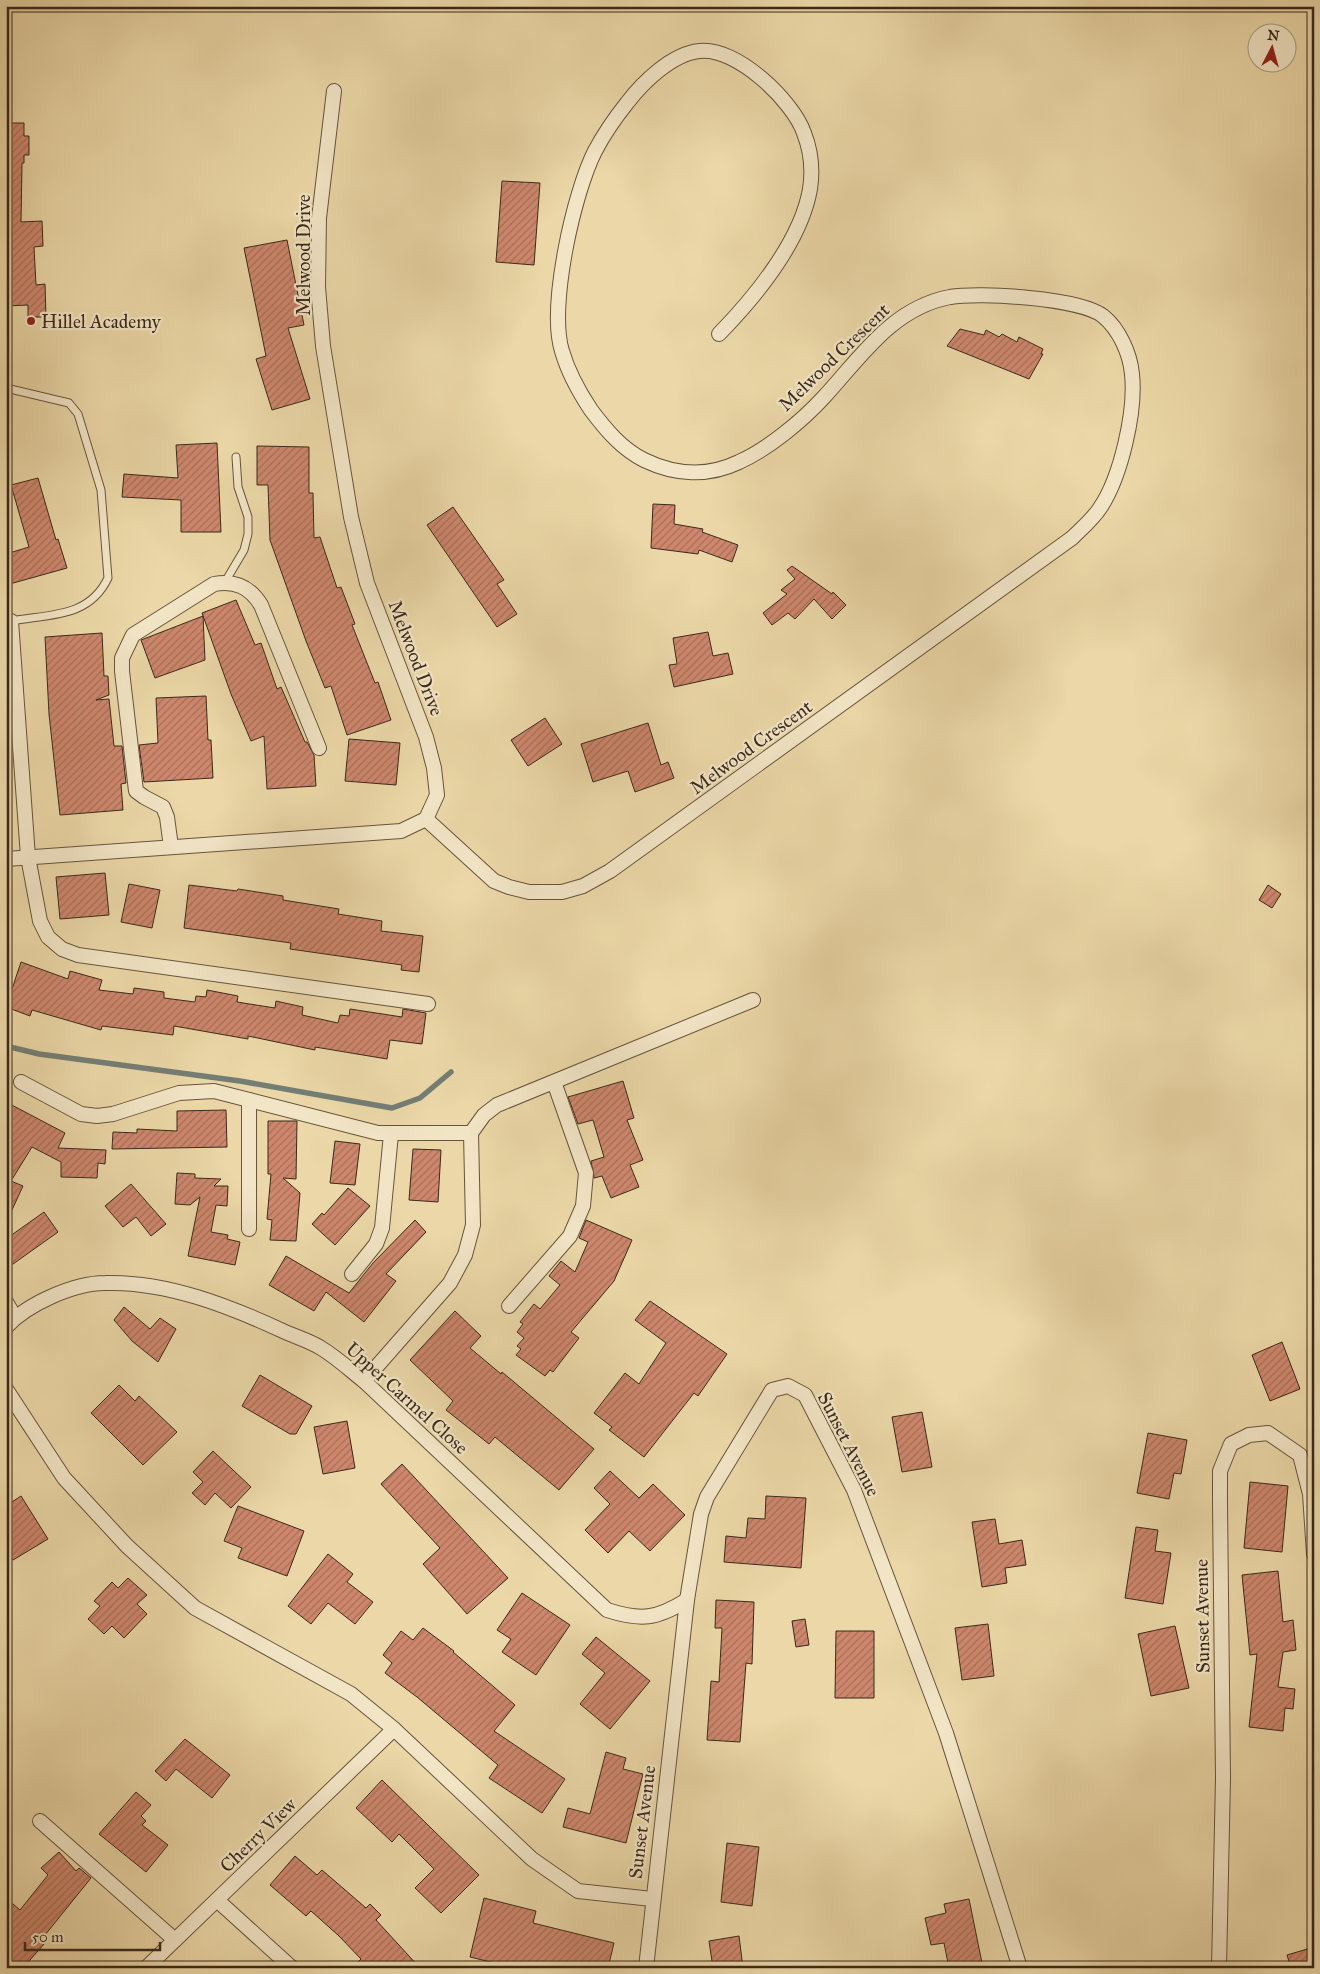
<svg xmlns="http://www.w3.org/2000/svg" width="1320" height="1974" font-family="'IM FELL Great Primer',serif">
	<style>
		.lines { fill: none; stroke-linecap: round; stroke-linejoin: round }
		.stream { stroke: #747e75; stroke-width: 5.5 }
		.building { fill: url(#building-hatch); stroke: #3a291b }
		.lane-casing { stroke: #66543e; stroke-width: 9 }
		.street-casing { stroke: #66543e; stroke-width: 16 }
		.lane { stroke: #f2e5c6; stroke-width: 7 }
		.street { stroke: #f2e5c6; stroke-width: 14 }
		.poi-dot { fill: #8f2418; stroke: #f2e5c6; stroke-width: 2 }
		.labels { text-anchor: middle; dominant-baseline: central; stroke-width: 4.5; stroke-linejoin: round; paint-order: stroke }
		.street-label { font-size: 19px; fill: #3a291b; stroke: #f2e5c6 }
		.poi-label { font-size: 19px; fill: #3a291b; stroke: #f2e5c6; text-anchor: start }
	</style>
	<defs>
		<pattern id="building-hatch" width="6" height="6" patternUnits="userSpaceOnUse" patternTransform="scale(1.25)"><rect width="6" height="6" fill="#ce876d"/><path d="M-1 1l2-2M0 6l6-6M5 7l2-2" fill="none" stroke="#a86e59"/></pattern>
	</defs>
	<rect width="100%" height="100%" fill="#ebd7a7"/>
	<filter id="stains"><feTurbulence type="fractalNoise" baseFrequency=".004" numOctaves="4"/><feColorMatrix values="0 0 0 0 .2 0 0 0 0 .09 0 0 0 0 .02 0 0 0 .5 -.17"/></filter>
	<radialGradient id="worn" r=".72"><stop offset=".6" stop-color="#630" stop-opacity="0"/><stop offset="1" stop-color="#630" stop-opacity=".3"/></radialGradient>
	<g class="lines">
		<path class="stream" d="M6 1046 39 1054 240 1081 392 1108 420 1098 451 1072"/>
	</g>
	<g class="building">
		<path d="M6 123H24V136H29V155H24V163H22L21 222 42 221 43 246 34 247 36 285 45 284 46 317H28V305L6 306Z"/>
		<path d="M502 181 540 183 534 265 496 262Z"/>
		<path d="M287 240 304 325 288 328 310 399 272 410 256 359 266 356 244 248Z"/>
		<path d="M960 329 984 335 986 330 999 337 1002 334 1017 342 1019 337 1043 349 1041 354H1043L1029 379 947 346Z"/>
		<path d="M217 443 221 532H181V500L122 497 124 474 178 478 176 445Z"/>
		<path d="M257 446 309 447V493H313L314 538 320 537 337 588 341 587 355 624 352 625 375 683 378 682 391 720 347 735 331 686 325 688 306 641 270 540 268 485H257Z"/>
		<path d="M38 478 56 540 58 539 67 568 6 585V554L29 547 11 485Z"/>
		<path d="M653 504 675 505 674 524 703 529 702 532 738 545 732 562 699 550 698 554 651 548Z"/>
		<path d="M453 507 504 580 497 584 517 614 497 627 427 525Z"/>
		<path d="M792 566 832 594 833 592 846 605 832 619 814 599 795 619 788 613 772 625 763 613 787 594 781 590 795 579 787 570Z"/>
		<path d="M236 600 255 645 261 643 277 689 281 687 305 742H307L314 755 316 786 267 789 264 736 251 741 231 694 202 613Z"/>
		<path d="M203 616 205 660 155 678 141 640Z"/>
		<path d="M708 632 713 656 728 653 733 674 674 687 669 665 677 664 673 638Z"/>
		<path d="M102 633 104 676H108L109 695 96 700 109 699 114 746H122L126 783 121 784 123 810 60 815 49 714 45 637Z"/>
		<path d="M206 696 208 740H211L213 778 144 782 139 745 158 743 156 698Z"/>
		<path d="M545 718 562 744 528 766 511 740Z"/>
		<path d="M648 723 661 765 668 762 674 778 635 792 628 771 593 782 581 744Z"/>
		<path d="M349 739 400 743 396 785 345 781Z"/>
		<path d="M105 873 109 915 60 919 56 877Z"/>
		<path d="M129 884 160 890 152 928 121 922Z"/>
		<path d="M189 885 237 891 238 889 283 896V900L339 909 338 914 382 921 381 931 423 936 419 972 401 970 402 965 290 949 291 943 184 928Z"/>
		<path d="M1268 885 1281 894 1272 908 1259 900Z"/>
		<path d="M21 962 68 979 70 971 102 980 99 990 133 994 134 988 164 992V998L195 1002 196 996 206 997 207 990 238 996 237 1002 275 1008 276 1001 303 1007 302 1015 338 1023 340 1015 349 1016 350 1009 402 1017 403 1009 426 1013 422 1044 390 1040 387 1059 315 1047V1050L248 1036V1039L174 1026 173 1035 102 1026 101 1030 32 1010 30 1016 6 1007Z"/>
		<path d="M623 1081 634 1118 627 1120 643 1160 630 1165 639 1187 611 1198 602 1176 594 1178 591 1161 604 1157 593 1120 578 1124 568 1097Z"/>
		<path d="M6 1102 65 1133 58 1148 106 1150 105 1164 98 1163 97 1178 61 1177V1162L32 1147 11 1181 23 1186 6 1223Z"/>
		<path d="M226 1110 227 1147 112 1149 113 1132 137 1133V1129L177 1131V1111Z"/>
		<path d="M268 1121H297L296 1179 283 1178 300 1193 296 1241 270 1240 272 1220 267 1219 271 1174H268Z"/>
		<path d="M335 1141 360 1144 355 1185 330 1183Z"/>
		<path d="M413 1149 441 1150 438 1202 409 1200Z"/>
		<path d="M177 1173 195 1174V1178L221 1179 214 1186H228L227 1206 216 1205 211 1232 228 1235 227 1239 240 1242 235 1265 188 1256 200 1197 190 1205 175 1204Z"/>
		<path d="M131 1184 166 1224 151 1236 136 1217 123 1227 105 1206Z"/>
		<path d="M348 1188 370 1206 335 1245 312 1224 322 1213 324 1215Z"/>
		<path d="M44 1212 58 1232 6 1269V1239Z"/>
		<path d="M415 1220 426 1232 386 1274 396 1281 364 1322 326 1292 314 1311 269 1285 286 1256 349 1293 373 1263Z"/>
		<path d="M586 1220 632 1240 614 1281 571 1332 579 1338 553 1372 550 1370 545 1376 516 1355 521 1349 517 1346 524 1338 517 1332 523 1324 520 1322 534 1304 540 1309 560 1285 549 1276 561 1261 575 1272 588 1242 579 1238Z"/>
		<path d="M650 1301 727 1354 698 1396 694 1393 644 1457 609 1430 612 1427 594 1413 625 1373 639 1384 666 1343 635 1320Z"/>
		<path d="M124 1307 150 1329 160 1318 176 1329 158 1362 132 1341 114 1320Z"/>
		<path d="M455 1311 481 1336 470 1348 501 1374 502 1372 594 1449 559 1490 495 1437 489 1444 446 1410 453 1401 410 1360Z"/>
		<path d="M1282 1342 1300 1389 1270 1401 1252 1355Z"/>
		<path d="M260 1375 312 1406 296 1434H290L242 1406Z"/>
		<path d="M119 1385 135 1401 139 1396 177 1432 143 1465 91 1413Z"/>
		<path d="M922 1412 932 1467 902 1472 892 1417Z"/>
		<path d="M347 1421 355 1468 323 1474 314 1427Z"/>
		<path d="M1148 1433 1187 1440 1181 1474 1174 1473 1169 1499 1137 1493Z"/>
		<path d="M213 1451 251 1487 231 1508 215 1493 205 1505 192 1493 203 1482 193 1472Z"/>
		<path d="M402 1464 508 1578 467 1614 423 1564 440 1548 381 1484Z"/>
		<path d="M610 1471 639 1498 653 1484 685 1515 650 1551 629 1531 608 1553 585 1530 610 1504 594 1488Z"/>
		<path d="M1250 1482 1288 1486 1282 1552 1244 1548Z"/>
		<path d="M21 1496 48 1539 13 1560 6 1549V1506Z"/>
		<path d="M766 1496 806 1498 801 1568 724 1562 726 1536 746 1538 748 1518 765 1519Z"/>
		<path d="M238 1506 304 1531 287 1576 238 1558 242 1548 224 1541Z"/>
		<path d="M995 1519 999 1544 1022 1540 1026 1565 1005 1568 1007 1583 982 1587 972 1522Z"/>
		<path d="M1136 1527 1158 1530 1155 1551 1171 1553 1163 1604 1125 1598Z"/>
		<path d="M328 1554 353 1574 347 1582 373 1602 355 1624 328 1603 311 1624 288 1606Z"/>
		<path d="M1278 1571 1283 1622 1293 1620 1296 1650 1283 1652 1278 1687 1295 1689 1293 1709 1285 1708 1283 1731 1249 1727 1257 1654 1250 1655 1242 1575Z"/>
		<path d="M128 1578 147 1595 137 1604 147 1614 124 1638 112 1626 104 1634 88 1619 100 1606 94 1601 112 1582 118 1588Z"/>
		<path d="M522 1593 570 1625 536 1675 502 1652 511 1639 497 1630Z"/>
		<path d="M716 1600 754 1602 752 1664 746 1663 740 1742 707 1740 711 1681 719 1682 722 1628H715Z"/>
		<path d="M805 1619 809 1645 796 1647 792 1621Z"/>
		<path d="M988 1624 994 1676 962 1680 955 1628Z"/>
		<path d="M1175 1626 1189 1688 1151 1696 1138 1634Z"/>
		<path d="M423 1628 454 1651 453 1652 515 1705 494 1731 565 1779 542 1813 489 1778 498 1765 417 1697 385 1673 392 1663 383 1655 401 1631 413 1640Z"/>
		<path d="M836 1631H874V1698H835Z"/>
		<path d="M596 1637 650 1681 610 1729 580 1704 605 1673 582 1654Z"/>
		<path d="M185 1739 230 1775 212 1798 176 1769 166 1781 155 1771Z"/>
		<path d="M606 1752 626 1758 623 1769 643 1774 626 1843 563 1827 568 1808 590 1814Z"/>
		<path d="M382 1780 479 1875 441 1913 415 1888 434 1869 399 1834 392 1842 356 1808Z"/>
		<path d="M136 1792 151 1805 141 1816 146 1821 142 1825 168 1845 146 1872 99 1834Z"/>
		<path d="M727 1843 759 1847 752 1906 721 1902Z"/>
		<path d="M59 1852 76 1871 79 1868 91 1878 41 1940 45 1943 23 1968H6V1898L20 1910 48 1875 41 1868Z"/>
		<path d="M295 1856 317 1875 322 1870 366 1908 370 1904 381 1915 376 1920 420 1968H352L361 1959 339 1936 311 1911 306 1916 270 1885Z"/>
		<path d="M484 1898 536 1911 533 1923 614 1943 608 1968H515L470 1957Z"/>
		<path d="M969 1899 983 1968H949L944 1943 931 1945 925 1918 946 1913 944 1904Z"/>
		<path d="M739 1936 743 1968H713L709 1941Z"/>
		<path d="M1314 1947V1968H1291L1287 1955Z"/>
	</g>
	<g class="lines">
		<defs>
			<g id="lane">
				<path d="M6 388 69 403 78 414 101 490 108 578C89 618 50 614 11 621"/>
				<path d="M225 582 244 550 248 534V517L238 487 236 457"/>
			</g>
			<g id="street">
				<path d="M6 621H11L28 857 40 921 48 937 62 949 78 955 428 1004"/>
				<path d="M426 819 494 881 509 887 529 892H562L583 886 610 871 1072 538C1081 529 1093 519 1100 508 1121 477 1136 411 1132 374 1130 353 1119 329 1103 316 1080 298 980 292 950 297 892 308 861 357 824 397 802 421 768 449 739 462 708 477 675 475 644 460 622 449 606 430 591 410 579 392 568 372 562 351 548 307 574 192 595 151 604 134 615 118 627 103 643 82 672 54 699 51 736 46 793 101 804 133 811 151 813 170 810 189 801 241 755 297 719 334"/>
				<path d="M171 847 167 817 163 807 144 797 136 791 122 671V658L133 635 214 584C235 580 250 587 261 605L319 748"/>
				<path d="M6 859 401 831 426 819 437 795 434 768 426 737 367 583 351 517 323 346 318 287 319 218 334 91"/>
				<path d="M21 1082 81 1114 97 1116 113 1114 179 1093 214 1091 378 1133H471"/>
				<path d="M249 1229V1100"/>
				<path d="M352 1274 376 1244 382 1228 391 1134"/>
				<path d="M6 1302 15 1317"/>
				<path d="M509 1306 570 1236 583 1206 586 1173 554 1082"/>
				<path d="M6 1327C27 1304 74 1283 105 1283 166 1281 229 1306 283 1331 296 1337 310 1341 321 1348 336 1357 350 1370 364 1381L607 1610C641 1621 657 1619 687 1600"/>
				<path d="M364 1381 450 1283 465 1255 473 1225 471 1133 484 1115 497 1105 753 1000"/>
				<path d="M6 1389 64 1478 127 1546 195 1608 351 1694 394 1729 532 1859 578 1891 652 1899"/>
				<path d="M40 1821 175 1940"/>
				<path d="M217 1900 292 1968"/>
				<path d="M146 1968 394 1729"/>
				<path d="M646 1968 687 1600 701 1514 707 1497 772 1390 788 1386 805 1395 854 1490 946 1733 1020 1968"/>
				<path d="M1219 1968 1223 1778 1220 1503V1471L1231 1444 1249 1435 1268 1433 1300 1455 1310 1494 1314 1554"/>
			</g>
		</defs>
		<use href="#lane" class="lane-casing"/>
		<use href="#street" class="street-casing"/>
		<use href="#lane" class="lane"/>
		<use href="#street" class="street"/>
	</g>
	<circle class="poi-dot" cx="31" cy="321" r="5"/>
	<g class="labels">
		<g class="street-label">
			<text transform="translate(303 255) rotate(-90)">Melwood Drive</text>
			<text transform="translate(834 357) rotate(-44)">Melwood Crescent</text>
			<text transform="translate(416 658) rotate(69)">Melwood Drive</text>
			<text transform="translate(751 747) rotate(-36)">Melwood Crescent</text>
			<text transform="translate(407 1398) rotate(42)">Upper Carmel Close</text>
			<text transform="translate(849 1444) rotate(63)">Sunset Avenue</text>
			<text transform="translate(1202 1616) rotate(-91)">Sunset Avenue</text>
			<text transform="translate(642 1822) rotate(-83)">Sunset Avenue</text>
			<text transform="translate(258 1835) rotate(-44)">Cherry View</text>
		</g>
		<g class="poi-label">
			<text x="41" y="321">Hillel Academy</text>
		</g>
	</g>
	<rect width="1320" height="1974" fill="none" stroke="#ebd7a7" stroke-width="25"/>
	<rect x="8" y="8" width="1305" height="1959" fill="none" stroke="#3a291b" stroke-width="2.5"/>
	<rect x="12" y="12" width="1295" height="1949" fill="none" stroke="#3a291b"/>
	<g transform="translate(1272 48) rotate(6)"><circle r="24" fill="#f2e5c6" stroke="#a89a82"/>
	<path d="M0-4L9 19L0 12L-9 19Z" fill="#8f2418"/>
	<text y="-8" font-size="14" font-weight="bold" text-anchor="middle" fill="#3a291b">N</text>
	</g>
	<path d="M25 1942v8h135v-8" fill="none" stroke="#3a291b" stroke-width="2.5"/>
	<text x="32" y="1942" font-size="15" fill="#3a291b" stroke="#f2e5c6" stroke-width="4" paint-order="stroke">50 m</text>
	<rect width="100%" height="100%" filter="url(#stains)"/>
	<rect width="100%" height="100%" fill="url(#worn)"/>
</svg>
